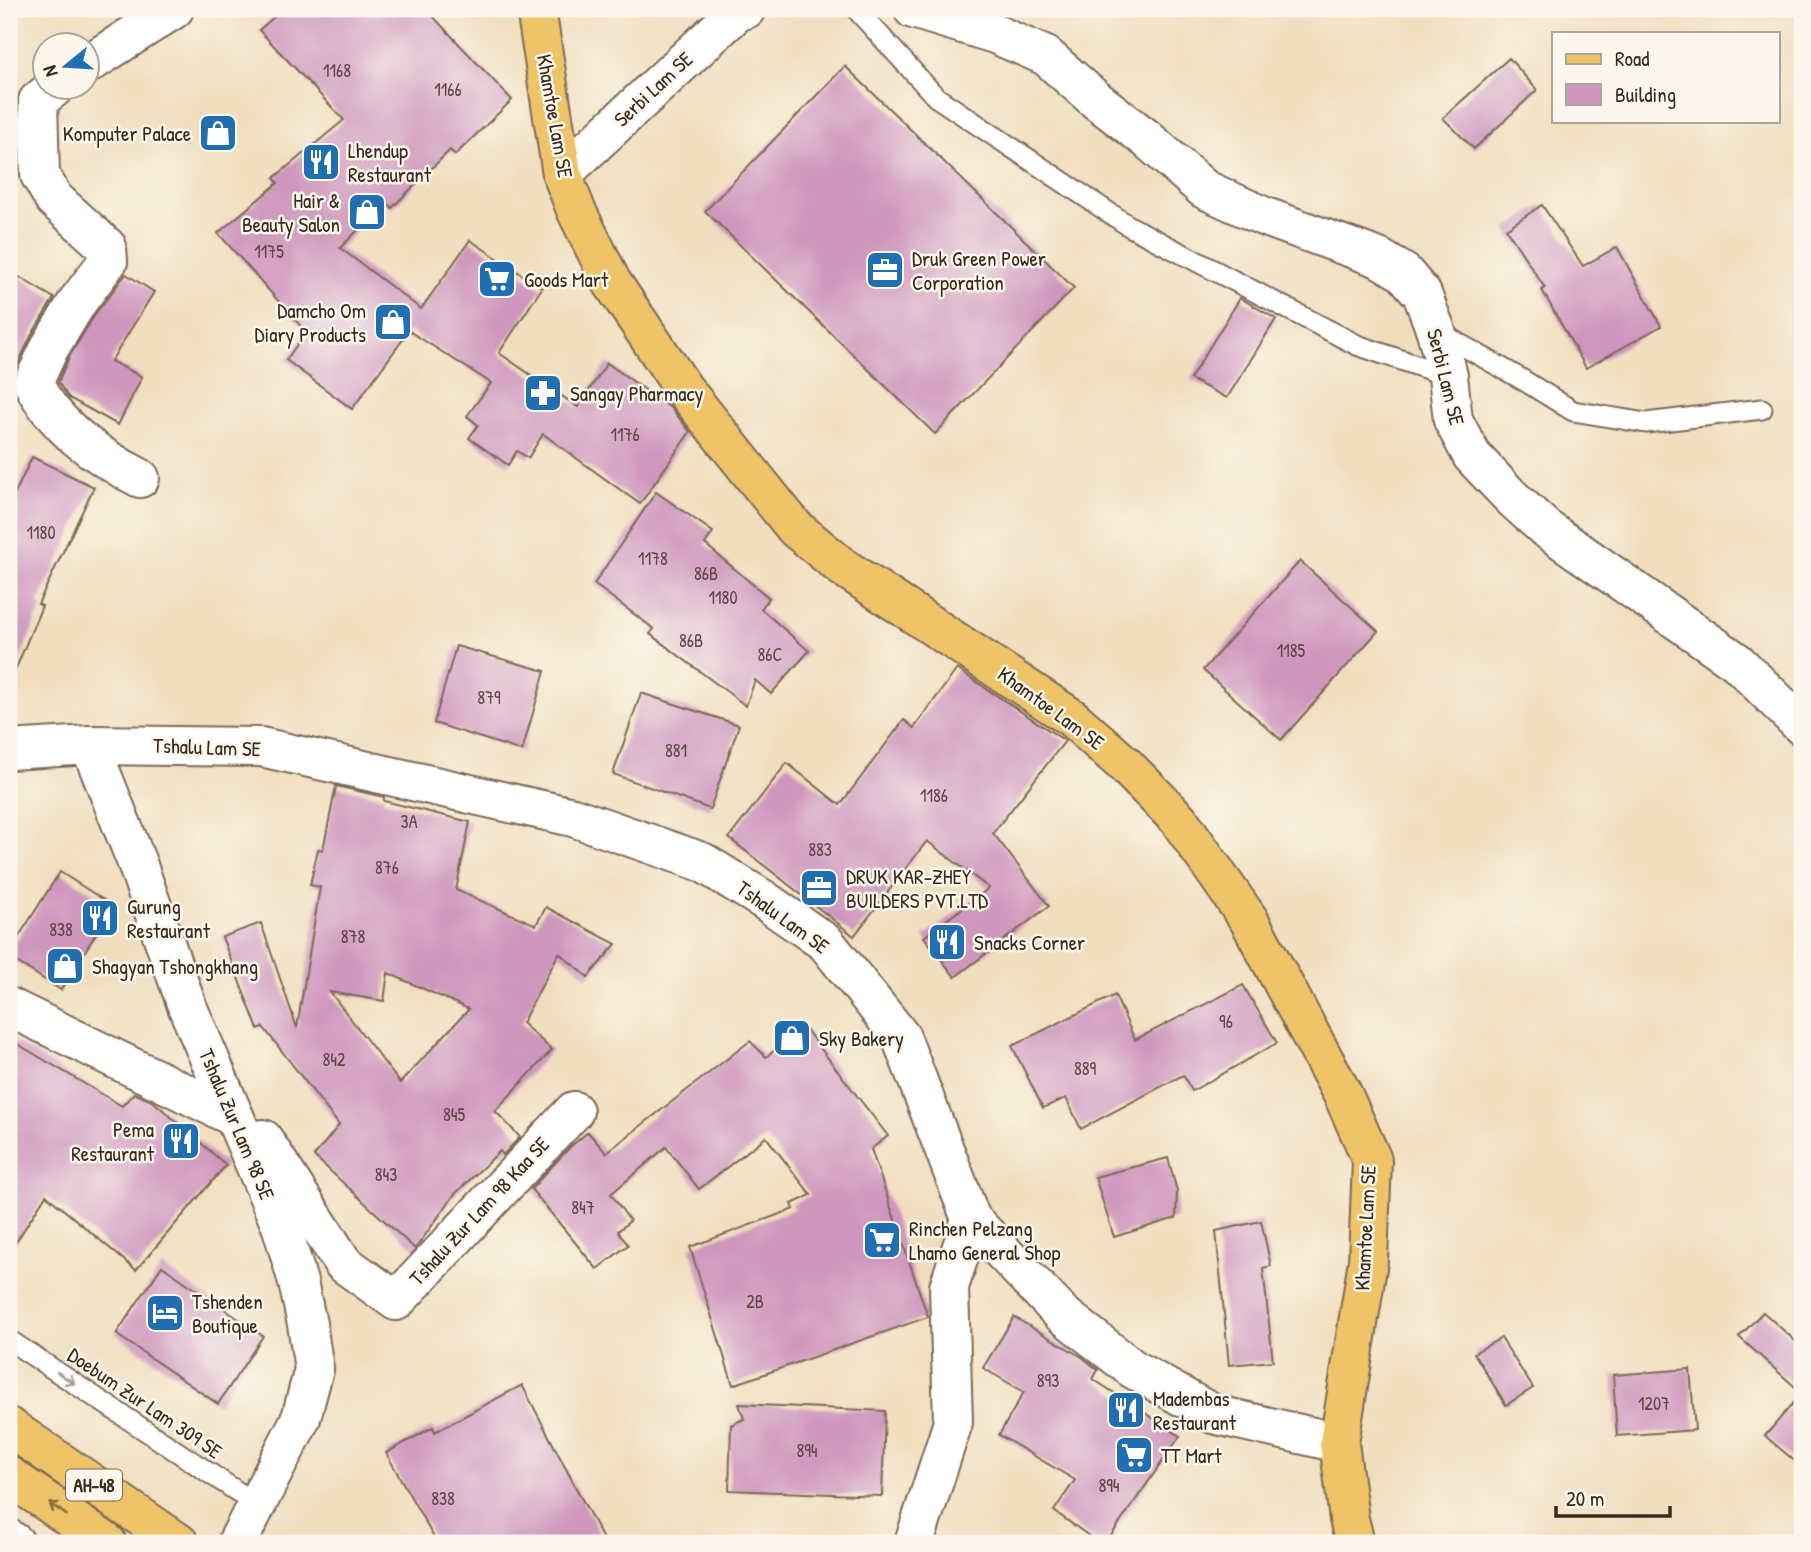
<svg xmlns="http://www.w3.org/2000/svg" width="1811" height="1552" font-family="'Patrick Hand',sans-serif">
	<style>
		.building { fill: #cf97be; fill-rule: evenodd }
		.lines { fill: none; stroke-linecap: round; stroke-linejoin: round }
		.service-casing { stroke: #7b6956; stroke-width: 23 }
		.minor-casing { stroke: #7b6956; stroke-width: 42 }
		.tertiary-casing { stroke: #7b6956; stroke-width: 42 }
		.primary-casing { stroke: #7b6956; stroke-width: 42 }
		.trunk-casing { stroke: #7b6956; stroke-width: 42 }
		.service { stroke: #fff; stroke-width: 19 }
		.minor { stroke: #fff; stroke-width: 38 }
		.tertiary { stroke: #fff; stroke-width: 38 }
		.primary { stroke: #efc469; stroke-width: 38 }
		.trunk { stroke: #efc469; stroke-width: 38 }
		.oneway { stroke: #a79f9a }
		.oneway2 { stroke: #8c6f40 }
		.labels { text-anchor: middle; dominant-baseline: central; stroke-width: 5; stroke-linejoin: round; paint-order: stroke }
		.number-label { font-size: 18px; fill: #604546 }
		.shield { fill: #fbf7ec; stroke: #75685c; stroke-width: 2 }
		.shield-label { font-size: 19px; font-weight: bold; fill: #3b2a1e }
		.street-label { font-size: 21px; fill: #3b2a1e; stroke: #fbf7ec }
		.poi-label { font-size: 21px; fill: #3b2a1e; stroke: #fbf7ec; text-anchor: start }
	</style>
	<rect width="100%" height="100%" fill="#fbf7ec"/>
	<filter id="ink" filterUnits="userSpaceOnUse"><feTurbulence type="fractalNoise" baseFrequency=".0143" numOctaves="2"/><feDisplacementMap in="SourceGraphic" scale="14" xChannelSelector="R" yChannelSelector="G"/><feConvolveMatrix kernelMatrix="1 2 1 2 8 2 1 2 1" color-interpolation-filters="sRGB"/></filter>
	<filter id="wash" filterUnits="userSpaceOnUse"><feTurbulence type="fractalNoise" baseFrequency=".00686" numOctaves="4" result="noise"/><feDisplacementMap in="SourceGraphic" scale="28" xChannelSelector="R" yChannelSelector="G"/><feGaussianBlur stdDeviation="1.57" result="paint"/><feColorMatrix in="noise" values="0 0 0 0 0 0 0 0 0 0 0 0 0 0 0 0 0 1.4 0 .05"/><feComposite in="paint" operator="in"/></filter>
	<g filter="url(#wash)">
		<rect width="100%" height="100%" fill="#f1debe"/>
		<g id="blocks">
			<g class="building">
				<path d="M283 9H426L512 100 455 155 450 150 392 208 386 202 340 248 421 309 470 240 542 288 499 353 578 407 607 363 672 409 690 432 640 504 543 434 528 458 517 451 508 465 469 438 478 425 467 416 491 383 409 331 352 409 286 360 306 332 218 233 278 183 274 178 344 120 259 30Z"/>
				<path d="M1509 58 1537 90 1474 149 1443 118Z"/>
				<path d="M845 66 1074 288 935 434 705 211Z"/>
				<path d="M1542 205 1583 266 1617 247 1661 326 1586 368 1542 290 1545 288 1506 229Z"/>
				<path d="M9 271 54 298 31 336 15 370 9 366Z"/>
				<path d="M126 274 154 292 111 361 142 377 118 425 69 398 58 382 69 357 96 313Z"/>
				<path d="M1240 298 1276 319 1227 398 1190 379Z"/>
				<path d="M32 457 94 487 38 604 42 606 9 685V506Z"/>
				<path d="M656 492 713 532 705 544 769 598 761 609 809 651 771 694 755 680 746 706 650 634 654 629 594 584Z"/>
				<path d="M1300 561 1378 631 1281 740 1203 670Z"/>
				<path d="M456 646 545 671 522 751 434 723Z"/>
				<path d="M957 669 1065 741 993 833 1049 906 955 977 924 937 989 888 927 841 854 936 729 838 787 763 840 805 904 720 914 728Z"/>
				<path d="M641 693 739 725 710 809 613 774Z"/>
				<path d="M336 786 384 797V801L470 822 456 890 536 925 546 907 616 944 588 977 559 953 522 1023 552 1050 495 1111 520 1137 503 1155 500 1151 455 1194 415 1249 314 1156 339 1125 263 1027 258 1029 222 937 261 923 297 1028 320 887 310 885 318 849 323 850ZM388 973 469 1009 400 1083 330 992 384 1001Z"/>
				<path d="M60 872 113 906 61 990 9 957V952Z"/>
				<path d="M1243 985 1277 1043 1192 1091 1183 1075 1081 1129 1066 1098 1043 1108 1012 1046 1115 995 1135 1040Z"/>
				<path d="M804 1027 888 1136 871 1149 928 1317 733 1385 690 1247 794 1209 792 1204 811 1195 766 1137 699 1189 666 1147 611 1194 630 1221 618 1231 628 1245 597 1269 531 1189 570 1147 588 1132 606 1153 750 1041 766 1057Z"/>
				<path d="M9 1039 122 1106 134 1093 154 1102 226 1165 136 1270 46 1195 9 1253Z"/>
				<path d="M1168 1158 1177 1191 1176 1218 1114 1237 1095 1177Z"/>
				<path d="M1261 1221 1271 1266 1263 1268 1273 1361 1229 1365 1216 1231Z"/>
				<path d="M162 1266 263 1336 218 1404 116 1334Z"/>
				<path d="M1763 1312 1802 1347V1467L1765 1436 1802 1393 1739 1337Z"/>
				<path d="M1014 1317 1082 1357 1098 1370 1093 1379 1180 1436 1106 1543H1099L1054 1511 1075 1480 999 1435 1024 1392 983 1368Z"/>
				<path d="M1501 1338 1533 1388 1506 1405 1474 1353Z"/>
				<path d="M1690 1369 1695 1430 1617 1436 1613 1375Z"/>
				<path d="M522 1385 605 1543H437L386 1453 433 1427 435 1432Z"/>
				<path d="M739 1404 885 1411 882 1496 729 1490 731 1425 744 1419Z"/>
			</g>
		</g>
	</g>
	<g filter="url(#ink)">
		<use href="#blocks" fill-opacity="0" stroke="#7b6956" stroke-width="2"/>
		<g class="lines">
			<defs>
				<g id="service">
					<path d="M856 9 936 97 1129 226 1357 345 1448 376"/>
					<path d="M1437 331 1523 380 1573 411 1646 423 1762 409"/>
					<path d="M9 1340 256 1504"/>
				</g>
				<g id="minor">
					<path d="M88 64 174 9"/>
					<path d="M54 88 38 101 40 175 54 199 107 247 108 261 78 301 50 347 33 383C55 427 96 456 140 478"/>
					<path d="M90 745 137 863 187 1006 282 1228 298 1282 307 1324 314 1369 301 1418 237 1543"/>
					<path d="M9 750 90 745 261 747 573 817 702 862 764 900 826 943 901 1037 971 1219 1062 1314 1133 1369 1213 1414 1339 1443"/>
					<path d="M9 1007 234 1117"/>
					<path d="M263 1139 343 1263 396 1301 574 1111"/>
					<path d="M9 1539 15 1543"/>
					<path d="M914 1543 953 1422 949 1287 971 1219"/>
				</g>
				<g id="tertiary">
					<path d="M913 9 995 34 1046 56 1095 99 1147 139 1204 189 1263 216 1379 258 1404 273 1422 294 1436 331 1448 376 1453 420 1472 456 1511 497 1545 528 1737 662 1802 726"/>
					<path d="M562 174 738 11 746 9"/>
				</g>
				<path id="primary" d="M536 9 562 174 576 210 611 281 683 388 795 528 841 566 1072 718 1123 763 1179 820 1249 920 1343 1095 1372 1160 1368 1261 1339 1443 1349 1519 1355 1543"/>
				<g id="trunk">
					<path d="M9 1427 179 1543"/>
					<path d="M9 1476 107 1543"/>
				</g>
			</defs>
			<use href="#service" class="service-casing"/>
			<use href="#minor" class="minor-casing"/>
			<use href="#tertiary" class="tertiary-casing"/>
			<use href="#primary" class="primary-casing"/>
			<use href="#trunk" class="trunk-casing"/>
			<use href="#service" class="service"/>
			<use href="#minor" class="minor"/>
			<use href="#tertiary" class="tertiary"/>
			<use href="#primary" class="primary"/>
			<use href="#trunk" class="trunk"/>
		</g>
		<defs><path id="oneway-shaft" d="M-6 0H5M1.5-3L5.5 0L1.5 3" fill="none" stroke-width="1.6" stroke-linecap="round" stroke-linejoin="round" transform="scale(1.75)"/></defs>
		<use class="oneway" href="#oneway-shaft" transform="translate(66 1378) rotate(34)"/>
		<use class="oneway2" href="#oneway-shaft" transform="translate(58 1509) rotate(-145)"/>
	</g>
	<defs>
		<symbol id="shop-square" viewBox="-11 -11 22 22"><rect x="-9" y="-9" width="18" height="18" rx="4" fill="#1f6fb2" stroke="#fbf7ec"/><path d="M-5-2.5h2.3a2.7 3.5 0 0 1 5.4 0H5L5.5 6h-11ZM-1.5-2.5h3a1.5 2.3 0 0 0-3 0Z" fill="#fff"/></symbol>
		<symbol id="restaurant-square" viewBox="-11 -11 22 22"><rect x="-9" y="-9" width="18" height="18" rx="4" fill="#1f6fb2" stroke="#fbf7ec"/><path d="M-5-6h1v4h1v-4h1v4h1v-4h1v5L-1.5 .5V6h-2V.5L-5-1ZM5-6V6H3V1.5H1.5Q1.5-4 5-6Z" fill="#fff"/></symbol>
		<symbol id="office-square" viewBox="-11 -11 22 22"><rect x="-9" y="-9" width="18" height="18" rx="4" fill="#1f6fb2" stroke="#fbf7ec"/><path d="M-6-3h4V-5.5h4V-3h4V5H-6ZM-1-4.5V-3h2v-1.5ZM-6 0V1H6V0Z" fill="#fff"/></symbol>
		<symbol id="supermarket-square" viewBox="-11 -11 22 22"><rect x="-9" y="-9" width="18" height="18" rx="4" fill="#1f6fb2" stroke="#fbf7ec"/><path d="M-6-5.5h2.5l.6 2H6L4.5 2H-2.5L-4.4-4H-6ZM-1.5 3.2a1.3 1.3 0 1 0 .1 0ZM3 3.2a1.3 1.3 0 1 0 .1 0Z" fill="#fff"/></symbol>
		<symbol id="pharmacy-square" viewBox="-11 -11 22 22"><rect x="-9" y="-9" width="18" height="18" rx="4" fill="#1f6fb2" stroke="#fbf7ec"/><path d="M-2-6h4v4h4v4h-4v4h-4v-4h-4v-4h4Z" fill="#fff"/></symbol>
		<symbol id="hotel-square" viewBox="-11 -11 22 22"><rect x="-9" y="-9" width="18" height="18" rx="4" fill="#1f6fb2" stroke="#fbf7ec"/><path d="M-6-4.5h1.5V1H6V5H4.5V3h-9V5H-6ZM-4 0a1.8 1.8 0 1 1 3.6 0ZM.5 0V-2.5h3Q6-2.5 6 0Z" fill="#fff"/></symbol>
	</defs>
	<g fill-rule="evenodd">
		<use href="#shop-square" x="196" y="111" width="44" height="44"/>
		<use href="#restaurant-square" x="299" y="140" width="44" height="44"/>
		<use href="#shop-square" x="345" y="190" width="44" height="44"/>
		<use href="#office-square" x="863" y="248" width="44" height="44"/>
		<use href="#supermarket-square" x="475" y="257" width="44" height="44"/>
		<use href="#shop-square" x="371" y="300" width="44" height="44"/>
		<use href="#pharmacy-square" x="521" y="371" width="44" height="44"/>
		<use href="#office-square" x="797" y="866" width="44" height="44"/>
		<use href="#restaurant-square" x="78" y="896" width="44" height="44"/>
		<use href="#restaurant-square" x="925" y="920" width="44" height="44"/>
		<use href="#shop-square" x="43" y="944" width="44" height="44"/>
		<use href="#shop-square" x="770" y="1016" width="44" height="44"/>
		<use href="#restaurant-square" x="159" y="1119" width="44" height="44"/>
		<use href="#supermarket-square" x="860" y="1218" width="44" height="44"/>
		<use href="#hotel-square" x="143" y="1291" width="44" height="44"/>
		<use href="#restaurant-square" x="1104" y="1388" width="44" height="44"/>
		<use href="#supermarket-square" x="1112" y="1433" width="44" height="44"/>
	</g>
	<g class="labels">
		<g class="number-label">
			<text x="337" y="70">1168</text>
			<text x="448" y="89">1166</text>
			<text x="269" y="251">1175</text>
			<text x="625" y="434">1176</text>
			<text x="41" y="532">1180</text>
			<text x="653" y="558">1178</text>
			<text x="706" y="573">86B</text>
			<text x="723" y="597">1180</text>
			<text x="691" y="640">86B</text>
			<text x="1291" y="650">1185</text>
			<text x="770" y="654">86C</text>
			<text x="489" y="697">879</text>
			<text x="676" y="750">881</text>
			<text x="934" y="795">1186</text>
			<text x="409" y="821">3A</text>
			<text x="820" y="849">883</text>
			<text x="387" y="867">876</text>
			<text x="61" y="929">838</text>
			<text x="353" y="936">878</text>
			<text x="1226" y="1021">96</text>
			<text x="334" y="1059">842</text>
			<text x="1085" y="1068">889</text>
			<text x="454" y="1114">845</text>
			<text x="386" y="1174">843</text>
			<text x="583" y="1207">847</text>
			<text x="755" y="1301">2B</text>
			<text x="1048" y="1380">893</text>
			<text x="1654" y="1403">1207</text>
			<text x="807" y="1450">894</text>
			<text x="1109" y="1485">894</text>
			<text x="443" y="1498">838</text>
		</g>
		<rect class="shield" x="66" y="1469.5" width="56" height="31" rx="5"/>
		<g class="shield-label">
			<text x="94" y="1485">AH-48</text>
		</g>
		<g class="street-label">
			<text transform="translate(653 89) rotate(-43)">Serbi Lam SE</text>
			<text transform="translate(555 116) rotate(80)">Khamtoe Lam SE</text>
			<text transform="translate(1446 377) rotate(76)">Serbi Lam SE</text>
			<text transform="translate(1051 708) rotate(36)">Khamtoe Lam SE</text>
			<text transform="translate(207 747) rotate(2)">Tshalu Lam SE</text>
			<text transform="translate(783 917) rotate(36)">Tshalu Lam SE</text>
			<text transform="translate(237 1124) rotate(67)">Tshalu Zur Lam 98 SE</text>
			<text transform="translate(479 1211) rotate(-47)">Tshalu Zur Lam 98 Kaa SE</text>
			<text transform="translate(1365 1228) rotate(-87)">Khamtoe Lam SE</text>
			<text transform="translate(145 1403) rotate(34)">Doebum Zur Lam 309 SE</text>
		</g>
		<g class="poi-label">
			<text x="191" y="133" text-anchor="end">Komputer Palace</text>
			<text x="348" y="150">Lhendup<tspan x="348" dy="24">Restaurant</tspan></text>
			<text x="340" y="200" text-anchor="end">Hair &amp;<tspan x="340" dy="24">Beauty Salon</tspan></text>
			<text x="912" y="258">Druk Green Power<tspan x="912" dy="24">Corporation</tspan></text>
			<text x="524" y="279">Goods Mart</text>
			<text x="366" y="310" text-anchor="end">Damcho Om<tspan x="366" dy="24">Diary Products</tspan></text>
			<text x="570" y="393">Sangay Pharmacy</text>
			<text x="846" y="876">DRUK KAR-ZHEY<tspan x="846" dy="24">BUILDERS PVT.LTD</tspan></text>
			<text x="127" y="906">Gurung<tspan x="127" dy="24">Restaurant</tspan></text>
			<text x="974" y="942">Snacks Corner</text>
			<text x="92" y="966">Shagyan Tshongkhang</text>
			<text x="819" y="1038">Sky Bakery</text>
			<text x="154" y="1129" text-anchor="end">Pema<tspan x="154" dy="24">Restaurant</tspan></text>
			<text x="909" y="1228">Rinchen Pelzang<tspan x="909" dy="24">Lhamo General Shop</tspan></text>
			<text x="192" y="1301">Tshenden<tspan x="192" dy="24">Boutique</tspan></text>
			<text x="1153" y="1398">Madembas<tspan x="1153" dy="24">Restaurant</tspan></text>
			<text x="1161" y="1455">TT Mart</text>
		</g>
	</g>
	<rect width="1811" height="1552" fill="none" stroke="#fbf7ec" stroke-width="35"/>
	<rect x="1552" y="32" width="228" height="91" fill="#fbf7ec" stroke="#aea59a" stroke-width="2"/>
	<rect x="1566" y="54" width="35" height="10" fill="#efc469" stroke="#aea59a" stroke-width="2"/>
	<text x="1615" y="66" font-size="21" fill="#3b2a1e">Road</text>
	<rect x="1566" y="84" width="35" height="21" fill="#cf97be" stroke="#aea59a" stroke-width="2"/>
	<text x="1615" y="102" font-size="21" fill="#3b2a1e">Building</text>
	<g transform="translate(66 66) rotate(252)"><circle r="33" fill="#fbf7ec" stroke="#aea59a" stroke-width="2"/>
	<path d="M0-5L12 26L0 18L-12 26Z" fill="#1f6fb2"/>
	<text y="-10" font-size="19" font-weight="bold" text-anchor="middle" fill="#3b2a1e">N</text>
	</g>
	<path d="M1556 1506v10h114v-10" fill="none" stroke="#3b2a1e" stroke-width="3.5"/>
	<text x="1566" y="1506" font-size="21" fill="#3b2a1e" stroke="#fbf7ec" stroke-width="5" paint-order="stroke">20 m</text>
</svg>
